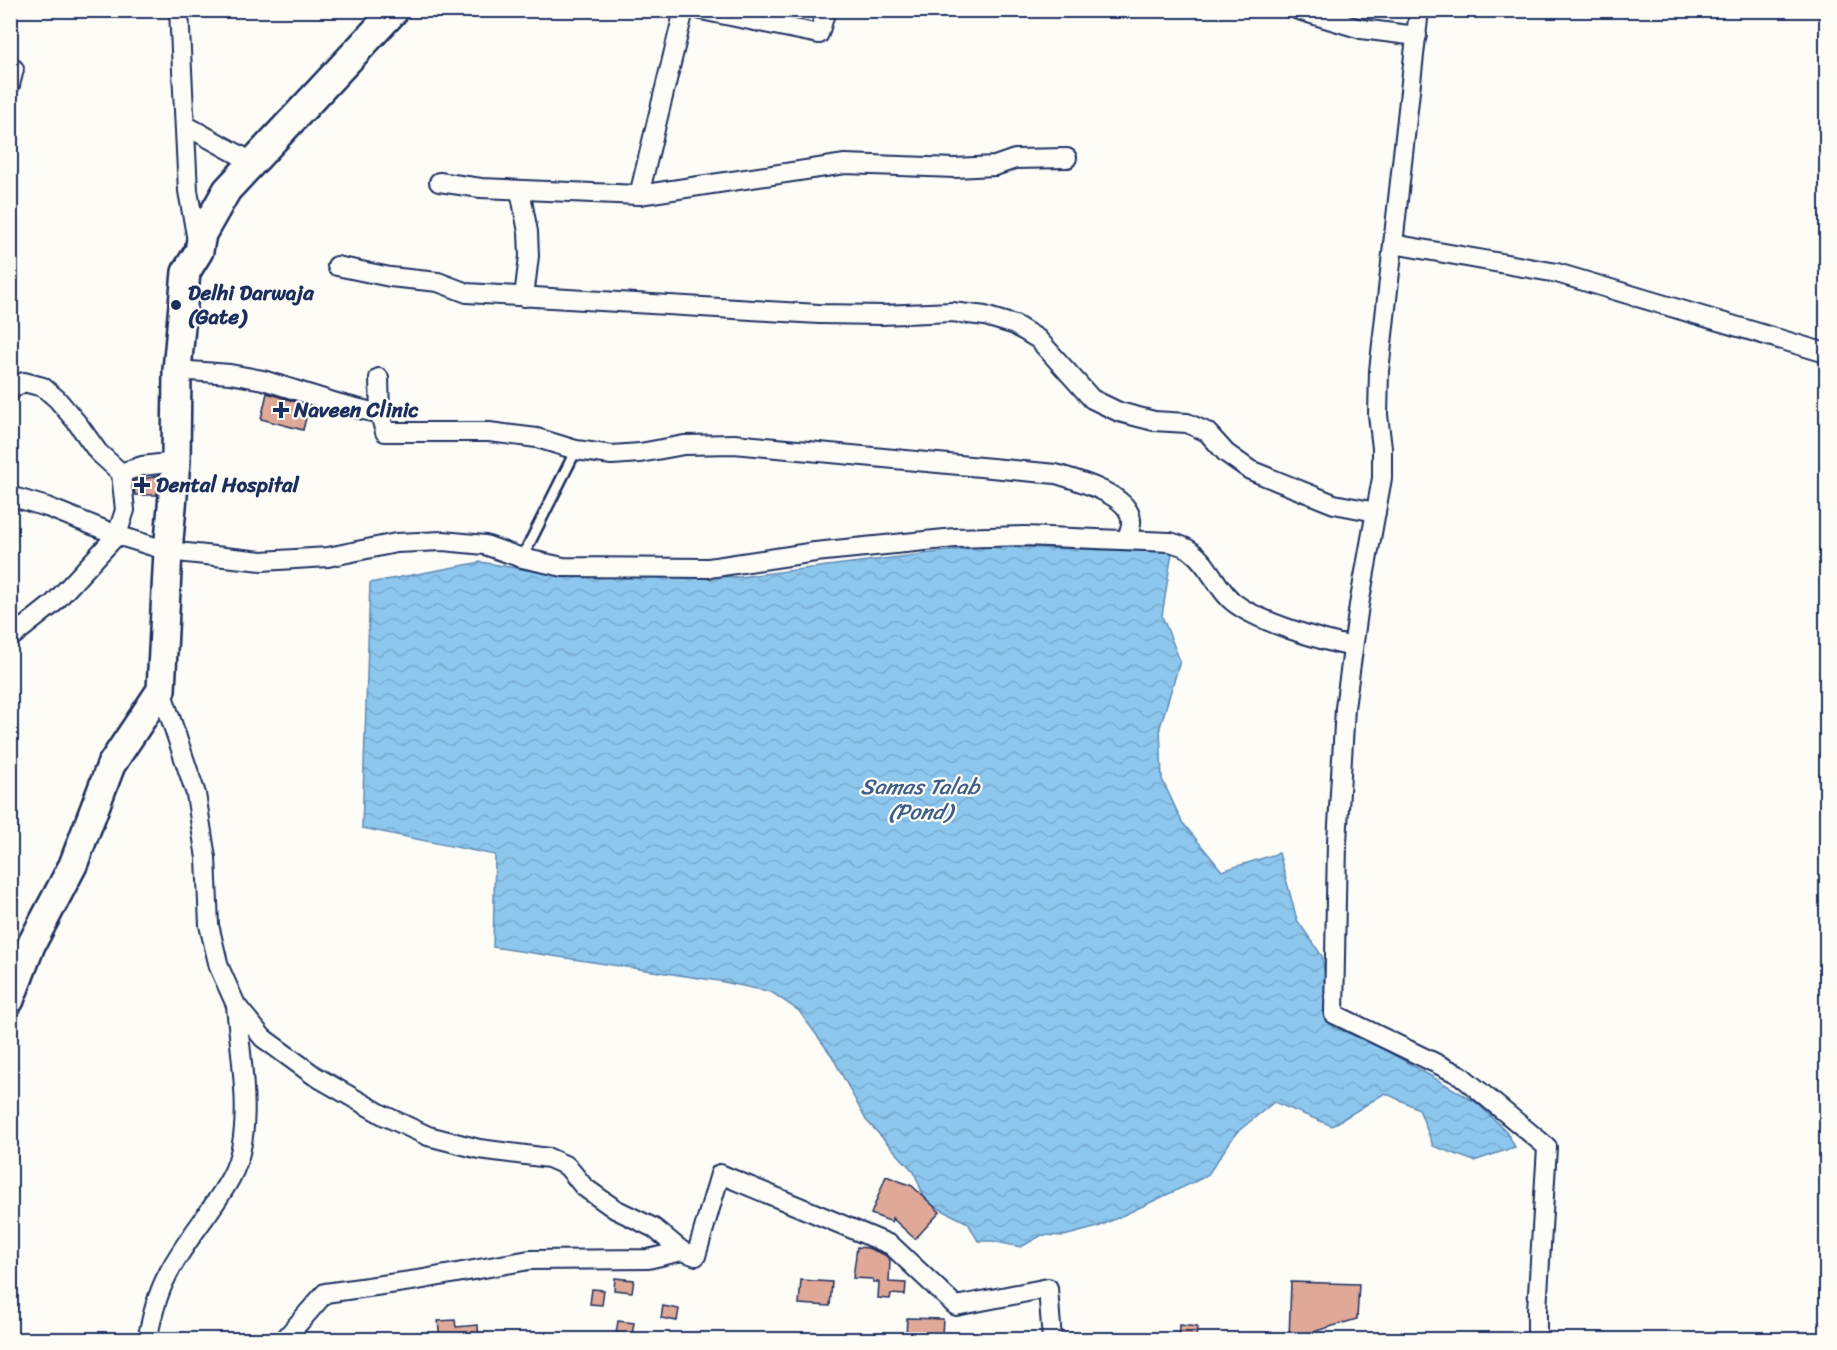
<svg xmlns="http://www.w3.org/2000/svg" width="1837" height="1350" font-family="Sriracha,sans-serif">
	<style>
		.water { fill: url(#water-waves); stroke: #5f8ab4; stroke-width: 1.5 }
		.building { fill: #dfa897; stroke: #1b2f5e; stroke-width: 1.5 }
		.lines { fill: none; stroke-linecap: round; stroke-linejoin: round }
		.lane-casing { stroke: #1b2f5e; stroke-width: 14 }
		.street-casing { stroke: #1b2f5e; stroke-width: 22 }
		.secondary-casing { stroke: #1b2f5e; stroke-width: 32 }
		.lane { stroke: #fdfcf7; stroke-width: 9 }
		.street { stroke: #fdfcf7; stroke-width: 18 }
		.secondary { stroke: #fdfcf7; stroke-width: 27 }
		.poi-dot { fill: #1b2f5e; stroke: #fdfcf7; stroke-width: 2 }
		.labels { text-anchor: middle; dominant-baseline: central; stroke-width: 4.5; stroke-linejoin: round; paint-order: stroke }
		.poi-label { font-size: 21px; font-weight: bold; fill: #1b2f5e; stroke: #fdfcf7; text-anchor: start }
		.water-label { font-size: 22px; font-style: italic; fill: #3d5d89; stroke: #fdfcf7 }
	</style>
	<defs>
		<pattern id="water-waves" width="16" height="10" patternUnits="userSpaceOnUse" patternTransform="scale(1.5)"><rect width="16" height="10" fill="#8dc7ed"/><path d="M0 5q4-4 8 0t8 0" fill="none" stroke="#79abce"/></pattern>
	</defs>
	<rect width="100%" height="100%" fill="#fdfcf7"/>
	<filter id="ink" filterUnits="userSpaceOnUse"><feTurbulence type="fractalNoise" baseFrequency=".0167" numOctaves="2"/><feDisplacementMap in="SourceGraphic" scale="12" xChannelSelector="R" yChannelSelector="G"/><feConvolveMatrix kernelMatrix="1 2 1 2 8 2 1 2 1" color-interpolation-filters="sRGB"/></filter>
	<g filter="url(#ink)">
		<path class="water" d="M988 546 1172 552 1162 616 1180 661 1160 727 1162 779 1182 822 1222 871 1279 853 1297 920 1322 956 1333 1027 1375 1044 1476 1102 1507 1132 1515 1147 1474 1161 1433 1146 1419 1109 1385 1093 1332 1126 1274 1102 1236 1133 1207 1176 1098 1227 1064 1236 1042 1235 1021 1247 992 1241H978L968 1223 926 1202 914 1172 866 1120 832 1056 799 1011 771 992 719 981 493 947 495 855 362 828 370 583 481 562 538 572 739 577Z"/>
		<g class="building">
			<path d="M267 393 309 406 303 430 261 419Z"/>
			<path d="M158 476 157 495H135L133 481Z"/>
			<path d="M886 1176 912 1186 940 1212 915 1239 892 1218V1222L871 1214Z"/>
			<path d="M857 1247 868 1248 885 1255 890 1260 889 1282 906 1283 905 1295 891 1294 890 1299 878 1298 879 1282H873V1279L853 1278Z"/>
			<path d="M615 1278 634 1280 632 1292 614 1290Z"/>
			<path d="M801 1280 832 1282 830 1306 799 1304Z"/>
			<path d="M1291 1282 1359 1284 1357 1319 1289 1339Z"/>
			<path d="M592 1289 604 1290 602 1305 590 1304Z"/>
			<path d="M663 1306 679 1309 677 1321 661 1318Z"/>
			<path d="M907 1318 943 1319 942 1335H906Z"/>
			<path d="M455 1320 456 1327 478 1325 479 1340H440L438 1321Z"/>
			<path d="M618 1321 634 1323 631 1340H615Z"/>
			<path d="M1180 1325 1197 1327 1196 1340H1179Z"/>
		</g>
		<g class="lines">
			<defs>
				<path id="lane" d="M522 558 576 450"/>
				<g id="street">
					<path d="M179 10 188 191 198 246"/>
					<path d="M701 10 819 34 826 10"/>
					<path d="M1298 10 1361 29 1417 36"/>
					<path d="M1419 10 1379 371 1378 415 1382 448V478L1359 605 1345 708 1337 842 1334 1014 1460 1075 1547 1147 1537 1310V1340"/>
					<path d="M10 68 14 69 10 85"/>
					<path d="M185 125 252 162"/>
					<path d="M439 182 481 188 639 195 684 10"/>
					<path d="M520 190 528 232 529 256 524 297"/>
					<path d="M639 195 845 164 955 168 995 166 1015 159 1067 158"/>
					<path d="M1393 244 1557 273 1826 353"/>
					<path d="M337 266 390 277 438 282 467 293 819 314 882 315 952 312 985 316 1015 325 1038 339 1092 399 1119 412 1154 421 1187 423 1207 432 1226 453 1250 470 1334 504 1376 512"/>
					<path d="M177 370 230 374 263 380 340 404 380 414"/>
					<path d="M379 378 380 414 385 432H489L537 438 576 450 612 455 640 453 684 445 734 444 1056 474C1076 480 1129 494 1131 520 1132 526 1128 534 1127 539"/>
					<path d="M10 392 13 388 24 382 43 387 57 399 78 424 98 452 121 473 125 510 117 535 53 604 10 638"/>
					<path d="M121 473 142 466 176 462"/>
					<path d="M10 496 47 507 117 535 168 551 262 561 328 557 396 543 443 541 485 545 522 558 563 567 709 568 815 552 955 538 1024 536 1170 542C1177 544 1186 547 1191 551 1209 564 1216 587 1232 601 1257 622 1321 640 1353 647"/>
					<path d="M161 690 196 794 206 858 209 925 219 967 236 1005 263 1038 315 1076 383 1115 428 1136 479 1149 549 1158 567 1166 584 1187 615 1209 654 1228 682 1251 696 1256 720 1174 891 1245 956 1306 1048 1288 1052 1340"/>
					<path d="M147 1340C152 1317 157 1294 168 1274 185 1240 213 1211 231 1177 256 1130 240 1057 236 1005"/>
					<path d="M284 1340 325 1293 418 1280 529 1260 648 1259 682 1251"/>
				</g>
				<path id="secondary" d="M10 1000 31 945 73 865 111 765 161 690 168 551 176 462 177 370 186 272 199 251 202 234 227 190 395 10"/>
			</defs>
			<use href="#lane" class="lane-casing"/>
			<use href="#street" class="street-casing"/>
			<use href="#secondary" class="secondary-casing"/>
			<use href="#lane" class="lane"/>
			<use href="#street" class="street"/>
			<use href="#secondary" class="secondary"/>
		</g>
	</g>
	<g class="poi-dot">
		<circle cx="176" cy="305" r="6"/>
		<path d="M278 401h6v6h6v6h-6v6h-6v-6h-6v-6h6z"/>
		<path d="M139 476h6v6h6v6h-6v6h-6v-6h-6v-6h6z"/>
	</g>
	<g class="labels">
		<g class="poi-label">
			<text x="188" y="293">Delhi Darwaja<tspan x="188" dy="24">(Gate)</tspan></text>
			<text x="294" y="410">Naveen Clinic</text>
			<text x="156" y="485">Dental Hospital</text>
		</g>
		<g class="water-label">
			<text x="920" y="786">Samas Talab<tspan x="920" dy="25">(Pond)</tspan></text>
		</g>
	</g>
	<rect width="1837" height="1350" fill="none" stroke="#fdfcf7" stroke-width="36"/>
	<rect x="18" y="18" width="1801" height="1314" fill="none" stroke="#1b2f5e" stroke-width="2" filter="url(#ink)"/>
</svg>
